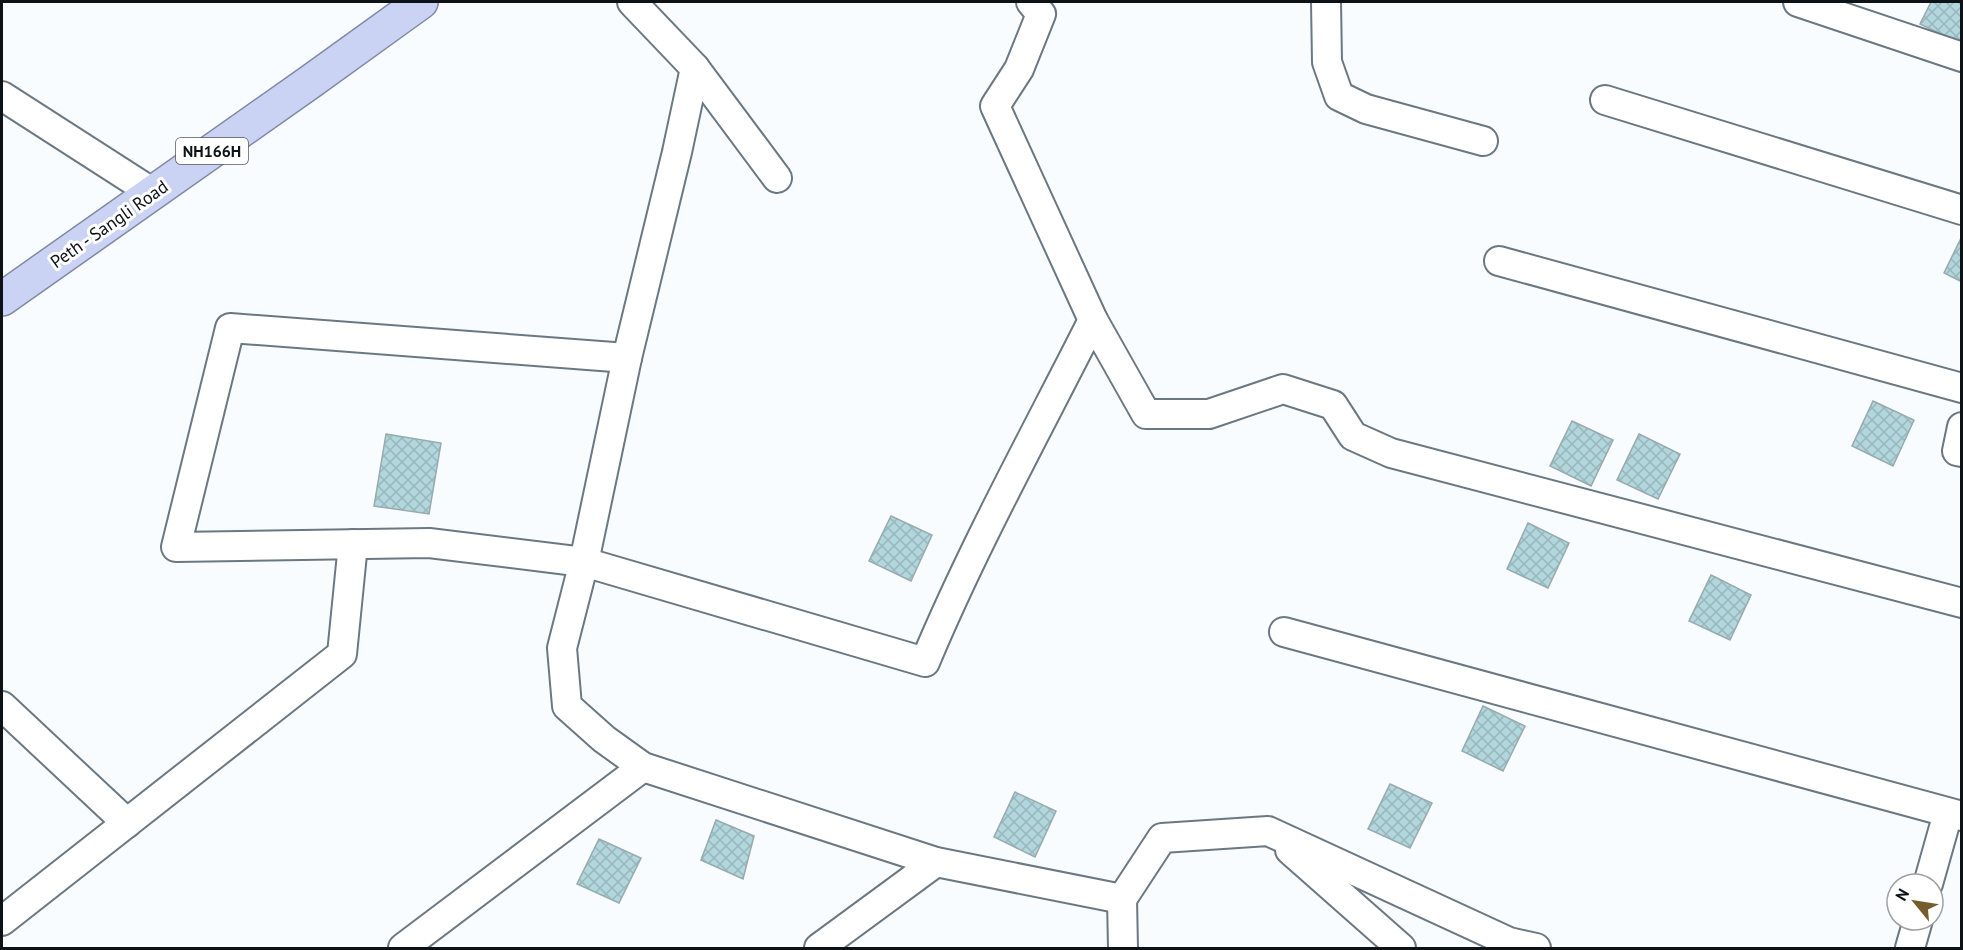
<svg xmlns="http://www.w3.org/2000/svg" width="1963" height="950" font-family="'PT Sans',sans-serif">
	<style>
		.building { fill: url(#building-cross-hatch); stroke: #97aaad; stroke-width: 1.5 }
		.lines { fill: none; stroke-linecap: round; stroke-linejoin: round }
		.minor-casing { stroke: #6b7882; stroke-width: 32 }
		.trunk-casing { stroke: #8088a5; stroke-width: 36 }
		.minor { stroke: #fff; stroke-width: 28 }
		.trunk { stroke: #cbd3f4; stroke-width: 33 }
		.labels { text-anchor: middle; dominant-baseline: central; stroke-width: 6; stroke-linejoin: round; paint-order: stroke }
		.shield { fill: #fff; stroke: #56595c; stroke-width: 1.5 }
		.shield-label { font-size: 16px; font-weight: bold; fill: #0d1216 }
		.street-label { font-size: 18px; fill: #0d1216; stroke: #fff }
	</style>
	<defs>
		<pattern id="building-cross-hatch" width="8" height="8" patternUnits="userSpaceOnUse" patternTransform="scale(1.5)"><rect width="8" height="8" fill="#b1d6dc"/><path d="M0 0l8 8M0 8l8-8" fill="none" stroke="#97b7bc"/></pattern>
	</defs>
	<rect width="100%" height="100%" fill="#f9fcfe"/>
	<g class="building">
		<path d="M1931 2H1962L1961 44 1920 24Z"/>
		<path d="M1962 236V282L1944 273Z"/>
		<path d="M1873 401 1914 420 1893 466 1852 446Z"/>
		<path d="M1572 421 1613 440 1591 486 1550 466Z"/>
		<path d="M386 434 441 443 429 514 374 506Z"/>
		<path d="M1639 434 1680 454 1658 499 1617 480Z"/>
		<path d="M891 516 932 535 911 581 869 561Z"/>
		<path d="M1528 523 1569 543 1548 588 1507 569Z"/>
		<path d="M1711 575 1751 595 1730 640 1689 621Z"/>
		<path d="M1483 706 1525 726 1503 771 1462 751Z"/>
		<path d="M1390 784 1432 803 1410 848 1368 829Z"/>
		<path d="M1015 792 1056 811 1035 857 994 837Z"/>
		<path d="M716 820 754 836 743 879 701 860Z"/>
		<path d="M599 839 641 858 619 903 577 884Z"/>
	</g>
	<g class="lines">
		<defs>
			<g id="minor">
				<path d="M632 2 695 68 777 178"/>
				<path d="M1031 2 1041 14 1019 69 995 106 1093 320"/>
				<path d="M1326 2 1327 62 1339 96 1366 109 1483 141"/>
				<path d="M1798 2 1962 57"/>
				<path d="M695 68 677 152 627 358 584 562 562 648 567 706 604 739 643 767 936 862 1122 899 1162 838 1268 831 1509 942 1536 948"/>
				<path d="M2 96 153 193"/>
				<path d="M1605 100 1962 210"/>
				<path d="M1499 261 1962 388"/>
				<path d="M627 358 230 328 176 547 429 543 584 562 925 662C974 545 1036 433 1093 320L1146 414H1209L1283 389 1333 405 1353 436 1391 453 1962 603"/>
				<path d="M1962 427 1957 451 1962 452"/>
				<path d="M1284 632 1962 816"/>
				<path d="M2 706 127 823"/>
				<path d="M1290 850 1401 948"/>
				<path d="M1928 884 1948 813"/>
				<path d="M1122 899 1123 948"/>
				<path d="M2 921 342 654 353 544"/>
				<path d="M403 948 643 767"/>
				<path d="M819 948 936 862"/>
				<path d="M1910 948 1918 920"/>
			</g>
			<path id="trunk" d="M2 299 310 82 421 2"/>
		</defs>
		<use href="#minor" class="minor-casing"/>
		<use href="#trunk" class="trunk-casing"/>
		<use href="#minor" class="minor"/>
		<use href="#trunk" class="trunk"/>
	</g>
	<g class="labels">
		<rect class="shield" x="176" y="138" width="72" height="26" rx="4.5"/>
		<g class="shield-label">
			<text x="212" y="151">NH166H</text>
		</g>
		<g class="street-label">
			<text transform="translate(109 224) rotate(-35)">Peth - Sangli Road</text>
		</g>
	</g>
	<rect width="1963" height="950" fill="none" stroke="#0d1216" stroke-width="6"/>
	<g transform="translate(1915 902) rotate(300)"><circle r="28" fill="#ffffff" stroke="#9ea0a2" stroke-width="1.5"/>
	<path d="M0-4.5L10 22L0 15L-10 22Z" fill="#765d2e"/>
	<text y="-9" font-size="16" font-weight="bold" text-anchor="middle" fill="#0d1216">N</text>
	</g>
</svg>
